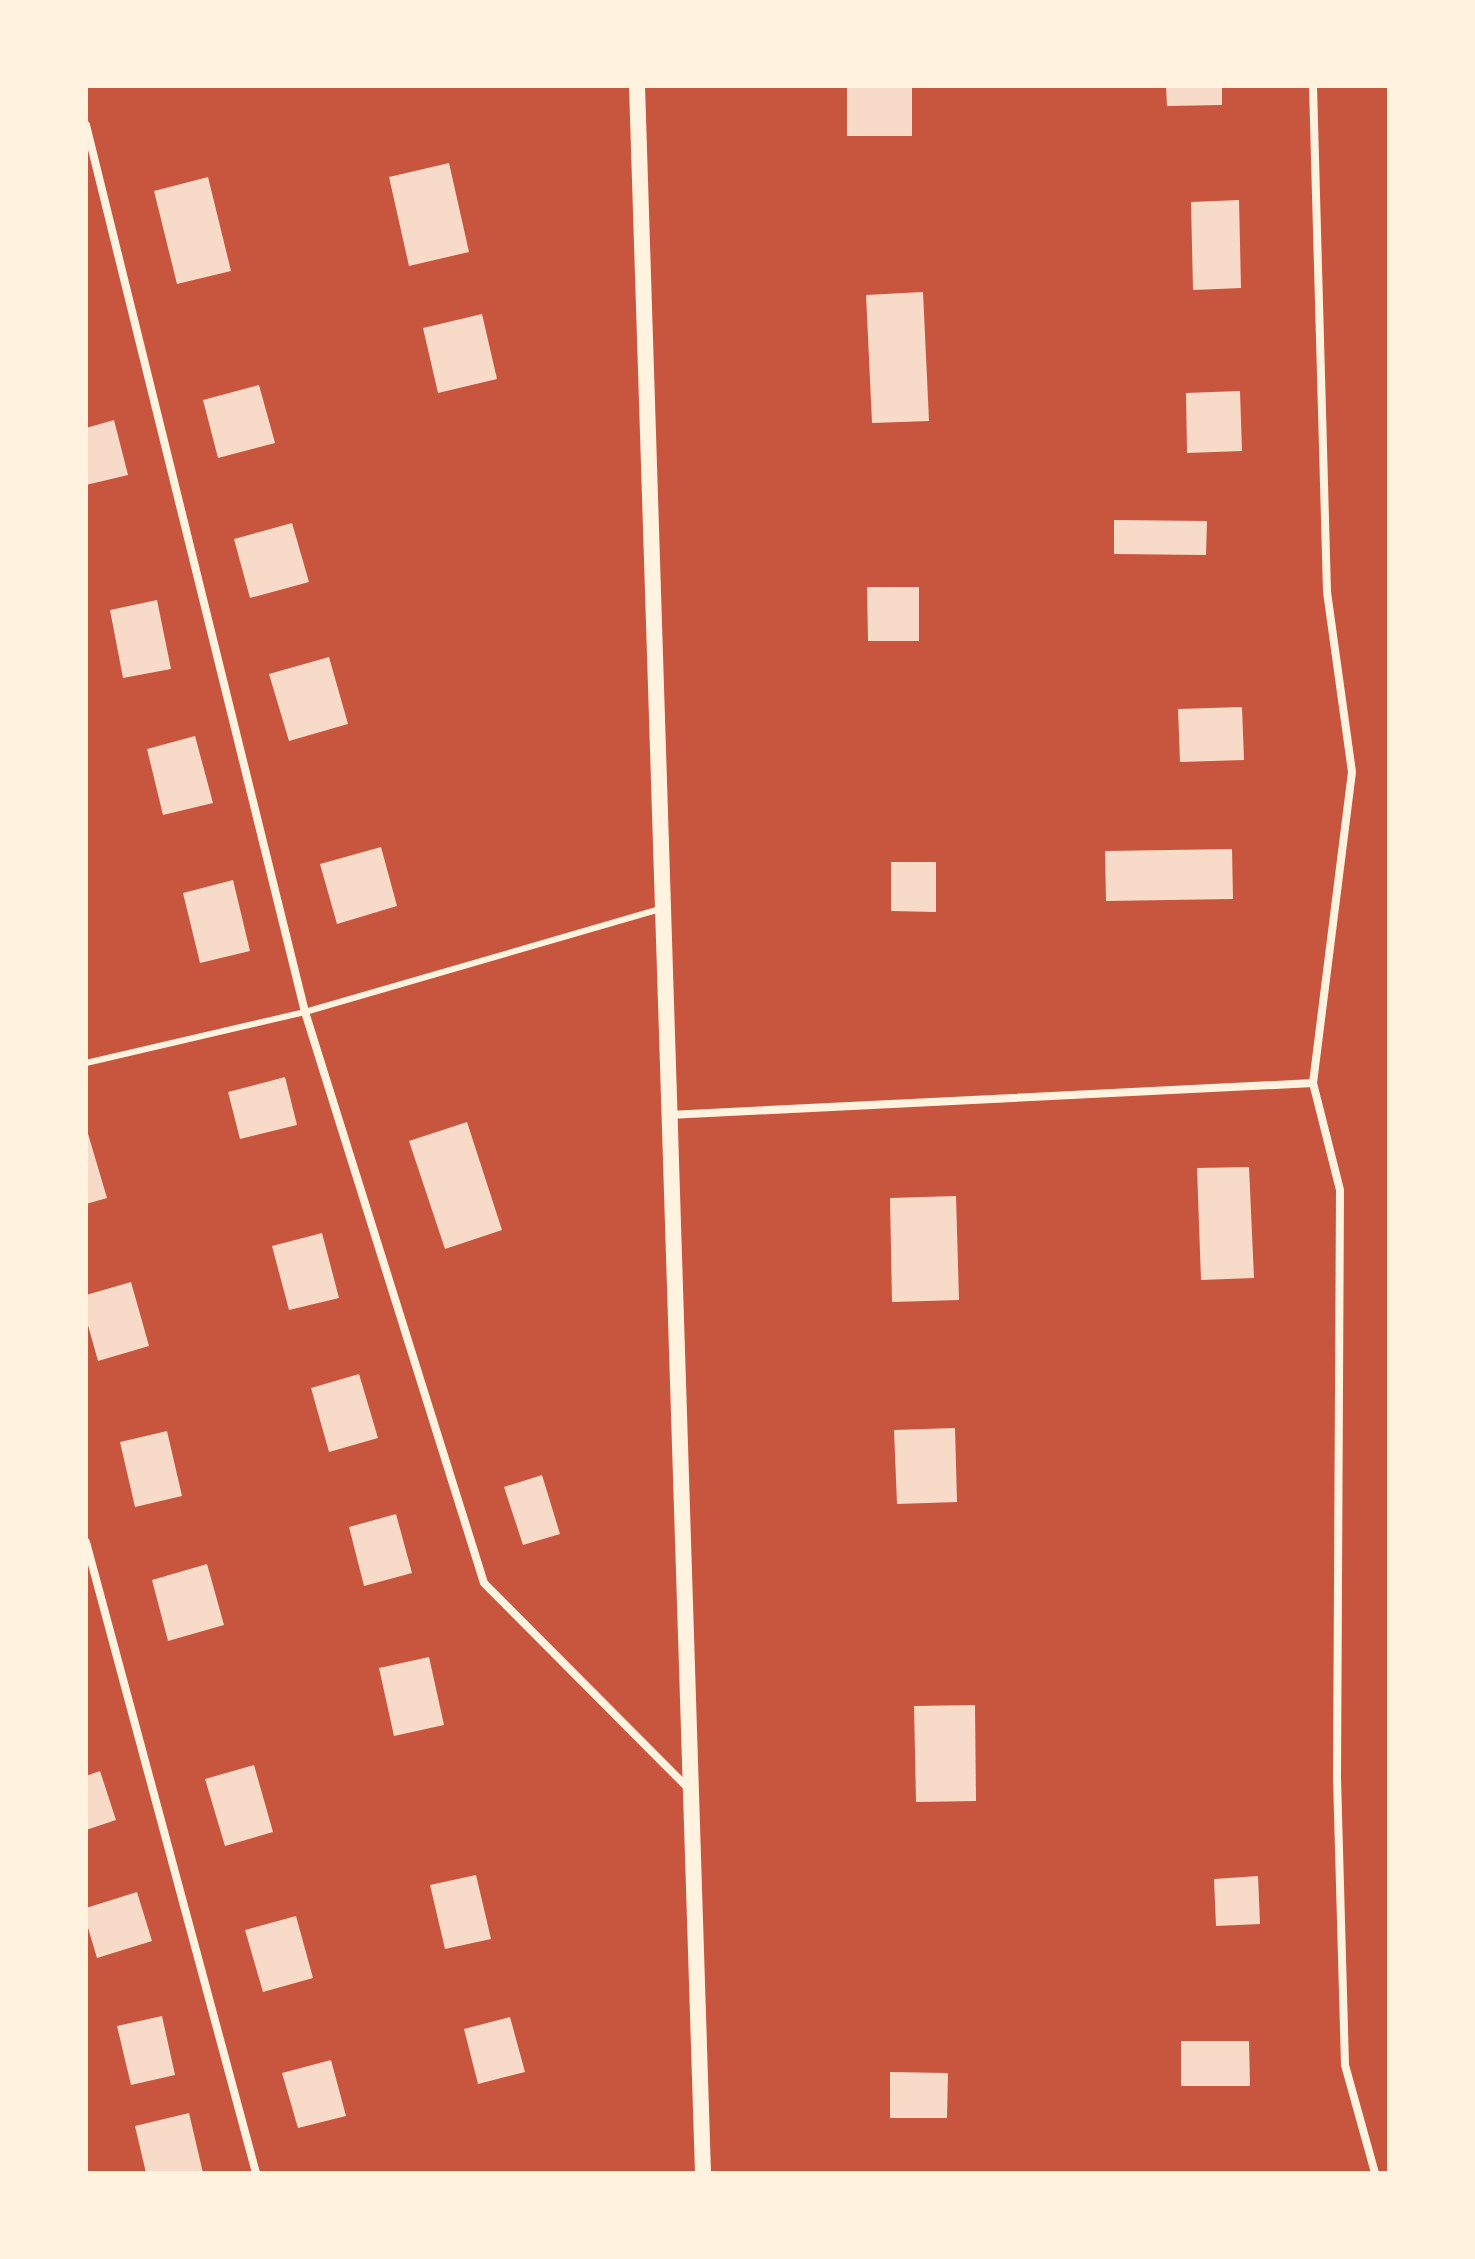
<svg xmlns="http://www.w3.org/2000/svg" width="1475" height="2259" font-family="'Fira Sans Condensed',sans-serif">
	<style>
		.building { fill: #f7dbc8 }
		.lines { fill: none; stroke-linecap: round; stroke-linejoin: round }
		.service { stroke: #fff3e0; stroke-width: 6 }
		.minor { stroke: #fff3e0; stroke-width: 8 }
		.secondary { stroke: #fff3e0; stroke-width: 16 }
	</style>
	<rect width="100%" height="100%" fill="#c8553d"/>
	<g class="building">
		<rect x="847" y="86" width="65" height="50"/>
		<path d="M1166 86H1222V105L1167 106Z"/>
		<path d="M449 163 469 252 409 266 389 177Z"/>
		<path d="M208 177 231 271 177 284 154 191Z"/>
		<path d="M1239 200 1241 288 1193 290 1191 202Z"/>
		<path d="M923 292 929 421 872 423 866 295Z"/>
		<path d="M482 314 497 379 438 393 423 328Z"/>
		<path d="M259 385 275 443 218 458 203 400Z"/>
		<path d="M1240 391 1242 451 1187 453 1186 393Z"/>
		<path d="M114 420 128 475 86 485V428Z"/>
		<path d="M1114 520 1207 521 1206 555 1114 554Z"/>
		<path d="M292 523 309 582 250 598 234 539Z"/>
		<path d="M867 587H919V641H868Z"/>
		<path d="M157 600 171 669 123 678 110 610Z"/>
		<path d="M329 657 348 724 289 741 269 674Z"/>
		<path d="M1242 707 1244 760 1180 762 1178 709Z"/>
		<path d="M195 736 213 803 163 815 147 749Z"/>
		<path d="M381 847 397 906 337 924 320 864Z"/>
		<path d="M1232 849 1233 899 1106 901 1105 851Z"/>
		<path d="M891 862H936V912L891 911Z"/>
		<path d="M233 880 250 951 200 963 183 893Z"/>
		<path d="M285 1077 297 1125 240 1139 228 1092Z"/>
		<path d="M467 1122 502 1230 445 1249 409 1141Z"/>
		<path d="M86 1127 107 1198 86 1204Z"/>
		<path d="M1249 1167 1254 1278 1201 1280 1197 1168Z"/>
		<path d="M956 1196 959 1300 892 1302 890 1198Z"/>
		<path d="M322 1233 339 1298 289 1310 272 1246Z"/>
		<path d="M131 1282 149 1346 98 1361 86 1318V1295Z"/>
		<path d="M359 1374 378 1438 329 1452 311 1388Z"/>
		<path d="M955 1428 957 1502 897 1504 894 1430Z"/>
		<path d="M167 1431 182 1496 135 1507 120 1442Z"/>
		<path d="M542 1475 560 1534 523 1545 504 1487Z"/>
		<path d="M396 1514 412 1573 364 1586 349 1527Z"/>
		<path d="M207 1564 224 1625 168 1641 152 1580Z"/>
		<path d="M429 1657 444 1725 394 1736 379 1668Z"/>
		<path d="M975 1705 976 1801 916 1802 914 1706Z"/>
		<path d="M254 1765 273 1832 225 1846 205 1779Z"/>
		<path d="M100 1771 116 1820 86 1830V1776Z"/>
		<path d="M476 1875 491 1939 445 1949 430 1885Z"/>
		<path d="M1258 1876 1260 1924 1216 1926 1214 1879Z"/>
		<path d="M137 1892 152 1941 97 1958 86 1921V1908Z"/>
		<path d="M296 1916 313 1978 263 1992 245 1930Z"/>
		<path d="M162 2016 175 2075 131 2085 117 2026Z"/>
		<path d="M510 2017 525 2072 478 2084 464 2029Z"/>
		<path d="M1181 2041H1249L1250 2086H1181Z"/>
		<path d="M331 2060 346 2116 298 2128 282 2073Z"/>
		<path d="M890 2072 948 2073 947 2118H890Z"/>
		<path d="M189 2113 203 2173H146L135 2126Z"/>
	</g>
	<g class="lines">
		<path class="service" d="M86 1063 305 1012 660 909"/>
		<g class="minor">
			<path d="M1313 86 1327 592 1352 772 1313 1083 1340 1190 1337 1778 1345 2065 1375 2173"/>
			<path d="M86 125 305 1012 484 1583 689 1789"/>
			<path d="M669 1115 1313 1083"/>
			<path d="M86 1542 256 2173"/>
		</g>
		<path class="secondary" d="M637 86 703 2173"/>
	</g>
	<rect width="1475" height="2259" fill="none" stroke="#fff3e0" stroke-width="176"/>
</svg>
